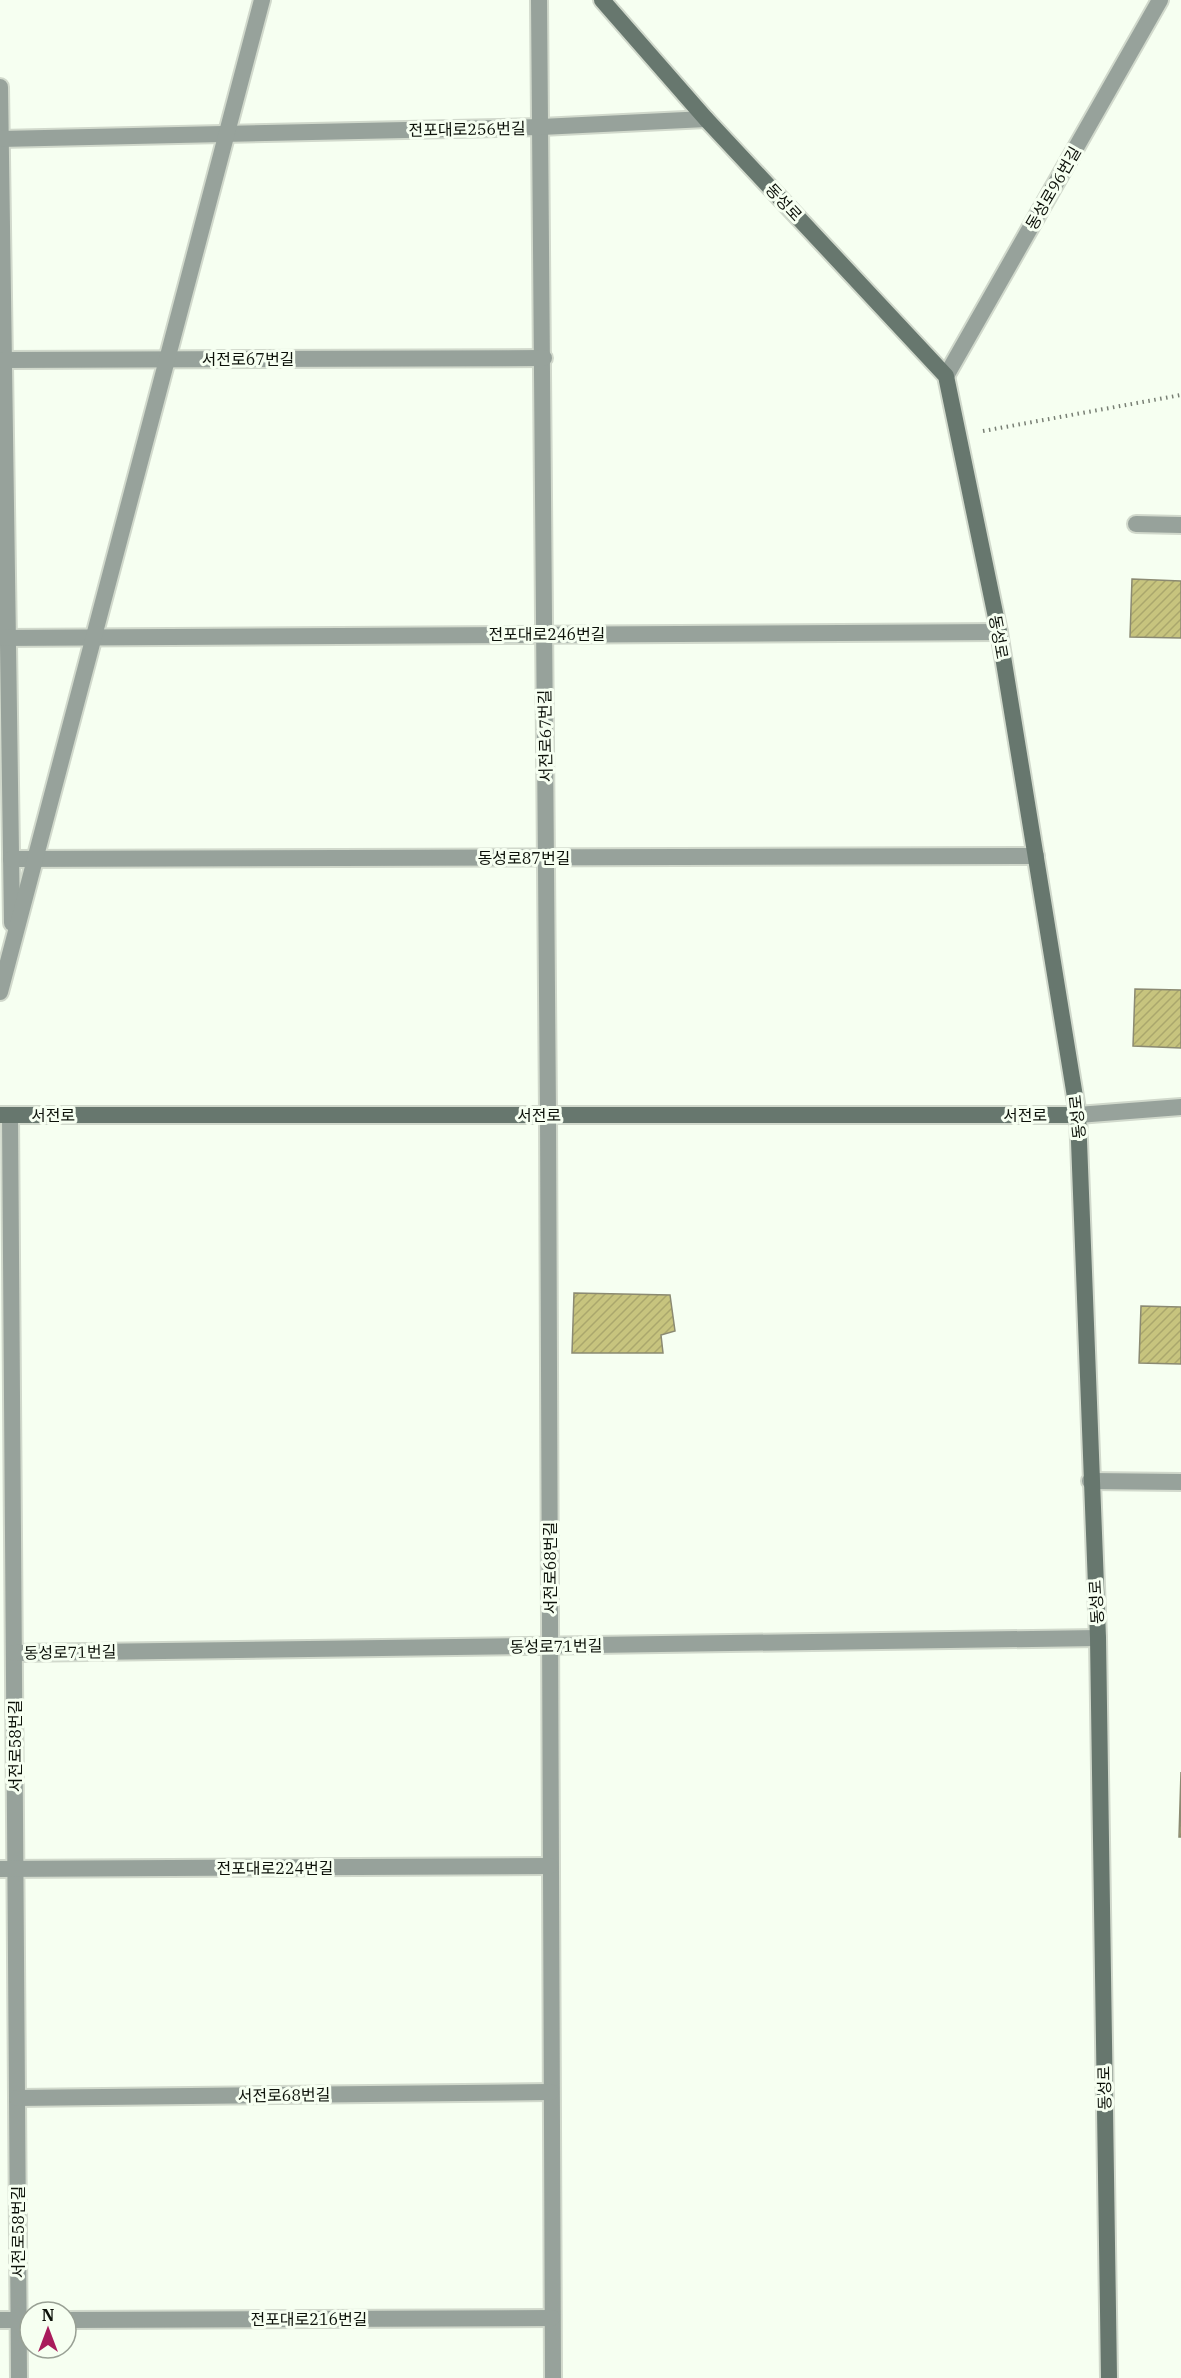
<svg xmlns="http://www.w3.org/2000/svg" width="1181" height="2378" font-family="'IBM Plex Serif','Noto Sans KR',serif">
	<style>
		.building { fill: url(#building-hatch); stroke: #8b8a72; stroke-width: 1.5 }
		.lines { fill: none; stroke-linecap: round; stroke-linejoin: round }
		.service-casing { stroke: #d1d9cc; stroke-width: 20 }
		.minor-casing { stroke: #d1d9cc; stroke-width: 20 }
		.secondary-casing { stroke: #d1d9cc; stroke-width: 20 }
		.path { stroke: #787f74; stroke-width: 4; stroke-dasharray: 1.5 4.5; stroke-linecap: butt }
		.service { stroke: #97a29b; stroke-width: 16 }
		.minor { stroke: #97a29b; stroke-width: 16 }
		.secondary { stroke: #67776e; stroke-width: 16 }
		.labels { text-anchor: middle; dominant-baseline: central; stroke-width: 6; stroke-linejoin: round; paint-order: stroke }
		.street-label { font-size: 16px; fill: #0c1109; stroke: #f6fff1 }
	</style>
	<defs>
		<pattern id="building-hatch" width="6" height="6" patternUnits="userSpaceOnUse" patternTransform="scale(1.5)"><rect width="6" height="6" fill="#c7c47e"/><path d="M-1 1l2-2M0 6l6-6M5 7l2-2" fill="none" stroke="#aaa76c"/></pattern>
	</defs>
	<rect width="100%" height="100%" fill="#f6fff1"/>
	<g class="building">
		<path d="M1132 579 1181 581V638L1130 637Z"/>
		<path d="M1135 989 1181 990V1048L1133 1046Z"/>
		<path d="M574 1293 670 1295 675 1331 661 1335 663 1353H572Z"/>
		<path d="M1141 1306 1181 1307V1364L1139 1363Z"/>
		<path d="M1181 1772V1837H1179Z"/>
	</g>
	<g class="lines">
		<defs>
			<g id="service">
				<path d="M1136 524 1181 525"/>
				<path d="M1078 1115 1181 1107"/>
			</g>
			<g id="minor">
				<path d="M539 0 548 1115 553 2378"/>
				<path d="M0 87 12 923"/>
				<path d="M0 139 541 127 706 119"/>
				<path d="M3 360 544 358"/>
				<path d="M946 376 1160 0"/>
				<path d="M0 638 999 632"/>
				<path d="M11 859 1036 856"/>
				<path d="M0 992 262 0"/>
				<path d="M10 1115 19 2378"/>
				<path d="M1090 1481 1181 1482"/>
				<path d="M14 1653 1098 1638"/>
				<path d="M0 1869 550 1866"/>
				<path d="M17 2098 551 2092"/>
				<path d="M0 2320H29"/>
				<path d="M66 2320 552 2318"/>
			</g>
			<g id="secondary">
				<path d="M602 0 706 119 946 376 999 632 1078 1115 1098 1638 1109 2378"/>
				<path d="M0 1115H1078"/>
			</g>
		</defs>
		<use href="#service" class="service-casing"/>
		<use href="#minor" class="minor-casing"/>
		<use href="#secondary" class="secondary-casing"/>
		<path class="path" d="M983 431 1181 395"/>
		<use href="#service" class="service"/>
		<use href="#minor" class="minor"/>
		<use href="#secondary" class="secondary"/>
	</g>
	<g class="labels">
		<g class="street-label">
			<text transform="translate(467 129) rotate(-1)">전포대로256번길</text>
			<text transform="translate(1053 188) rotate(-60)">동성로96번길</text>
			<text transform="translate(784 202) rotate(47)">동성로</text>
			<text x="248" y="359">서전로67번길</text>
			<text x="547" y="634">전포대로246번길</text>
			<text transform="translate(999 637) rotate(80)">동성로</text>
			<text transform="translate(545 736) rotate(-91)">서전로67번길</text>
			<text x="524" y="858">동성로87번길</text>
			<text x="53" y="1115">서전로</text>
			<text x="539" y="1115">서전로</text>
			<text x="1025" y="1115">서전로</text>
			<text transform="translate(1077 1117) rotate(-96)">동성로</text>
			<text transform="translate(550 1568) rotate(-90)">서전로68번길</text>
			<text transform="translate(1096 1602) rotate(-93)">동성로</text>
			<text transform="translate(556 1646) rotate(-1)">동성로71번길</text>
			<text transform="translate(70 1652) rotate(-1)">동성로71번길</text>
			<text transform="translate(15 1746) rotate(-90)">서전로58번길</text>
			<text x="275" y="1868">전포대로224번길</text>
			<text transform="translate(1104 2088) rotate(-91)">동성로</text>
			<text transform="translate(284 2095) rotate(-1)">서전로68번길</text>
			<text transform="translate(18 2232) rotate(-90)">서전로58번길</text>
			<text x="309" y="2319">전포대로216번길</text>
		</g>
	</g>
	<g transform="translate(48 2330)"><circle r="28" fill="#f6fff1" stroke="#98a094" stroke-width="1.5"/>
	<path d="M0-4.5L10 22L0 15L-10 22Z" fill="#a91c5c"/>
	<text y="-9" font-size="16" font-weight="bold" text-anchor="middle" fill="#0c1109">N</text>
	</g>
</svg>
